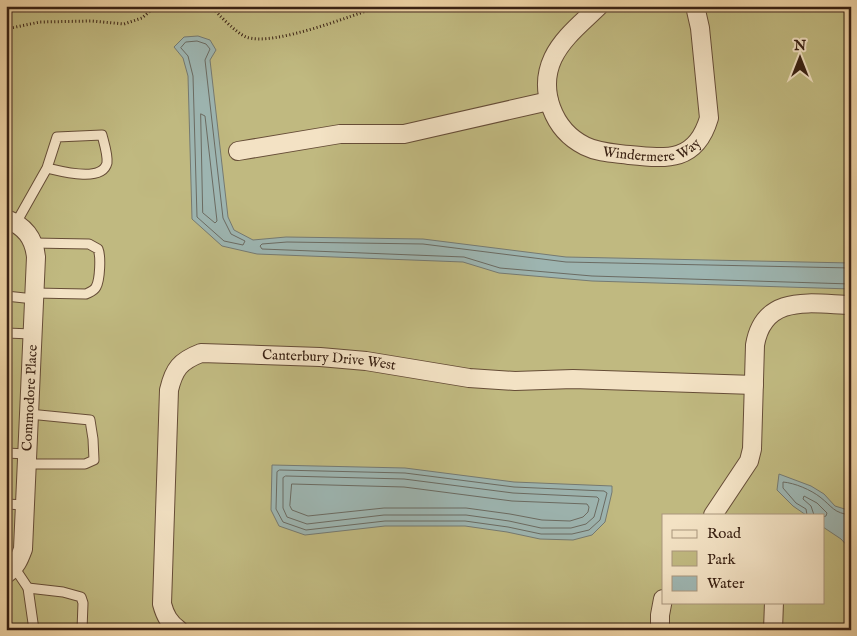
<svg xmlns="http://www.w3.org/2000/svg" width="857" height="636" font-family="'IM FELL English',serif">
	<style>
		.green { fill: #c0b980; stroke: #7c6d4a; fill-rule: evenodd }
		.water { fill: #9db5b1; stroke: #757a72 }
		.lines { fill: none; stroke-linecap: round; stroke-linejoin: round }
		.shore { stroke: #6b6b62; stroke-width: 1 }
		.lane-casing { stroke: #664d37; stroke-width: 11 }
		.street-casing { stroke: #664d37; stroke-width: 20 }
		.path { stroke: #392113; stroke-width: 3; stroke-dasharray: 1 2.5; stroke-linecap: butt }
		.lane { stroke: #f3e2c4; stroke-width: 9 }
		.street { stroke: #f3e2c4; stroke-width: 18 }
		.labels { text-anchor: middle; dominant-baseline: central; stroke-width: 4; stroke-linejoin: round; paint-order: stroke }
		.street-label { font-size: 14px; fill: #392113; stroke: #f3e2c4 }
	</style>
	<rect width="100%" height="100%" fill="#edd2a4"/>
	<filter id="stains"><feTurbulence type="fractalNoise" baseFrequency=".004" numOctaves="4"/><feColorMatrix values="0 0 0 0 .2 0 0 0 0 .09 0 0 0 0 .02 0 0 0 .5 -.17"/></filter>
	<radialGradient id="worn" r=".72"><stop offset=".6" stop-color="#630" stop-opacity="0"/><stop offset="1" stop-color="#630" stop-opacity=".3"/></radialGradient>
	<path class="green" d="M6 6H851V630H6ZM663 515H823V602H663Z"/>
	<g class="water">
		<path d="M198 36 210 40 216 50 210 60 228 217 234 230 253 240 286 237 423 239 566 257 851 263V289L592 281 499 273 463 262 257 254 222 246 192 219 188 76 183 58 174 47 184 37Z"/>
		<path d="M272 465 405 468 514 482 612 486V492L605 522 592 535 573 540 540 539 507 532 465 526H385L305 535 279 526 271 510Z"/>
		<path d="M779 474 811 486 824 494 835 506 851 511V550L841 539 823 527V515H806L793 506 777 490Z"/>
	</g>
	<g class="lines">
		<g class="shore">
			<path d="M186 42 197 41 206 44 210 49 205 60 223 218 231 234 245 241 243 245 224 241 197 217 193 76 188 56 181 48Z"/>
			<path d="M201 114 205 116 217 221 215 223 203 213Z"/>
			<path d="M851 268 566 262 423 244 287 242 262 244 260 246 262 249 464 257 500 268 592 276 851 284"/>
			<path d="M280 470 405 473 514 487 604 491 607 493 600 520 589 530 572 534H541L508 527 465 521H385L306 530 283 522 276 509 277 472Z"/>
			<path d="M286 476 404 479 513 493 597 497 599 499 594 517 586 524 571 528H541L509 521 466 515H384L307 524 287 517 283 508V478Z"/>
			<path d="M292 484 404 487 512 501 587 504 589 507 588 512 583 517 570 521 542 520 510 514 466 508H384L308 516 292 510 290 506Z"/>
			<path d="M807 515 806 509 796 503 783 488V482C795 483 811 490 820 497 833 507 833 513 851 515"/>
			<path d="M814 515 811 506 803 499 804 496 817 503 827 513 826 516 823 517"/>
		</g>
		<defs>
			<g id="lane">
				<path d="M16 223 47 168 57 137 102 135C104 143 108 155 107 163 102 183 60 171 47 168"/>
				<path d="M33 243 89 244 98 249C101 256 100 280 96 287 94 291 90 292 86 294L34 293"/>
				<path d="M6 296 34 299"/>
				<path d="M6 333 32 334"/>
				<path d="M6 453 27 454"/>
				<path d="M27 464H85L94 460 93 439 90 420 29 414"/>
				<path d="M6 504 25 505"/>
				<path d="M14 567 28 588 34 630"/>
				<path d="M28 588 63 592 81 597 83 603 82 630"/>
			</g>
			<g id="street">
				<path id="s1" d="M599 6C583 22 563 37 553 58 538 90 553 130 585 146 599 153 614 153 629 155 668 159 696 162 709 118L700 28 695 6"/>
				<path d="M238 151 340 134H404L549 101"/>
				<path d="M6 219C25 226 34 238 36 257L23 549C19 560 16 567 6 574"/>
				<path d="M713 515 749 461 752 449 755 345C764 293 811 304 851 305"/>
				<path id="s2" d="M179 630C169 623 165 615 162 604L169 390C174 369 180 361 201 353L320 357 366 361 469 378 515 381 573 379 754 385"/>
				<path d="M660 630V615L663 599"/>
				<path d="M773 630 774 602"/>
			</g>
		</defs>
		<use href="#lane" class="lane-casing"/>
		<use href="#street" class="street-casing"/>
		<g class="path">
			<path d="M211 6C219 15 235 32 246 37 274 47 352 15 381 6"/>
			<path d="M6 29 40 22 92 21 124 24 142 18 156 6"/>
		</g>
		<use href="#lane" class="lane"/>
		<use href="#street" class="street"/>
	</g>
	<g class="labels">
		<g class="street-label">
			<text stroke="none"><textPath href="#s1" startOffset="242">Windermere Way</textPath></text>
			<text stroke="none"><textPath href="#s2" startOffset="426">Canterbury Drive West</textPath></text>
			<text transform="translate(30 398) rotate(-87)">Commodore Place</text>
		</g>
	</g>
	<rect width="857" height="636" fill="none" stroke="#edd2a4" stroke-width="25"/>
	<rect x="8" y="8" width="842" height="621" fill="none" stroke="#392113" stroke-width="2.5"/>
	<rect x="12" y="12" width="832" height="611" fill="none" stroke="#392113"/>
	<rect x="662" y="514" width="162" height="90" fill="#f3e2c4" stroke="#a9957d"/>
	<rect x="672" y="530" width="25" height="8" fill="#f3e2c4" stroke="#a9957d"/>
	<text x="707" y="538" font-size="15" fill="#392113">Road</text>
	<rect x="672" y="551" width="25" height="15" fill="#c0b980" stroke="#a9957d"/>
	<text x="707" y="564" font-size="15" fill="#392113">Park</text>
	<rect x="672" y="576" width="25" height="15" fill="#9db5b1" stroke="#a9957d"/>
	<text x="707" y="588" font-size="15" fill="#392113">Water</text>
	<g transform="translate(800 58)" stroke="#f3e2c4" stroke-width="4" paint-order="stroke">
	<path d="M0-4L9 19L0 12L-9 19Z" fill="#392113"/>
	<text y="-8" font-size="14" font-weight="bold" text-anchor="middle" fill="#392113">N</text>
	</g>
	<rect width="100%" height="100%" filter="url(#stains)"/>
	<rect width="100%" height="100%" fill="url(#worn)"/>
</svg>
